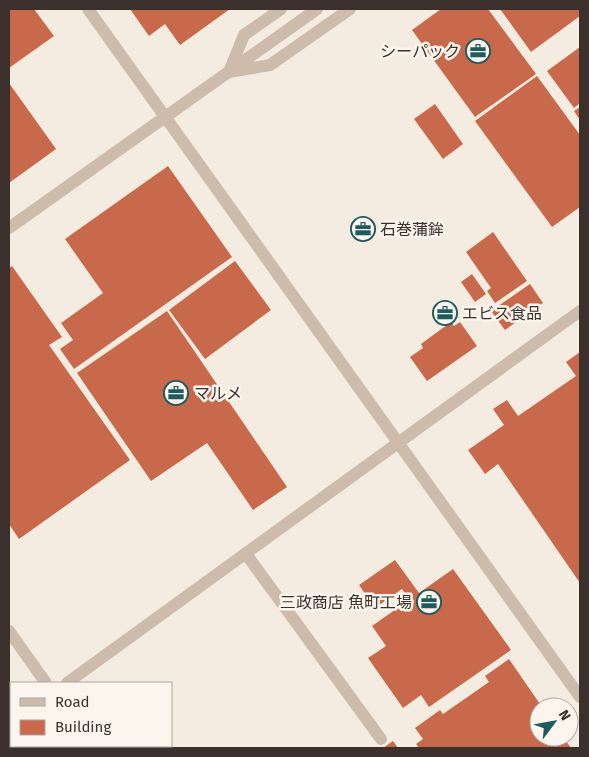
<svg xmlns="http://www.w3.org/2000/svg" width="589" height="757" font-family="'Fira Sans','Noto Sans JP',sans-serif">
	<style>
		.building { fill: #c8694b }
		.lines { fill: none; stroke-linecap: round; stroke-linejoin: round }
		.minor { stroke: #cdbbac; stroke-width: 12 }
		.tertiary { stroke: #cdbbac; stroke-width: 12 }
		.labels { text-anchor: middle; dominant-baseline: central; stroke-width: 5; stroke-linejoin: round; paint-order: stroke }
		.poi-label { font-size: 16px; fill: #3b302b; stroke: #fbf5ee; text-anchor: start }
	</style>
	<rect width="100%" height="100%" fill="#f4ebe1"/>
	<g class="building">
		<path d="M9 9H34L54 36 9 68Z"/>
		<path d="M130 9H230L180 45 165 24 149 36Z"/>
		<path d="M441 9H488L536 74 475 117 412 30Z"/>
		<path d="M500 9H579L580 11V16L531 52Z"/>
		<path d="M580 47V103L574 108 547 71Z"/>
		<path d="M537 76 580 135V207L552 227 475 121Z"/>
		<path d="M9 83 56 149 9 183Z"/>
		<path d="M435 104 463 144 443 159 414 119Z"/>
		<path d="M580 107V120L574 111Z"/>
		<path d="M168 166 232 257 74 369 60 349 73 340 61 323 103 293 65 239Z"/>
		<path d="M493 232 527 281 495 303 487 291 491 288 466 252Z"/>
		<path d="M235 261 271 310 205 359 169 310Z"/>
		<path d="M12 266 62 337 49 345 130 460 19 539 9 524V268Z"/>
		<path d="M472 274 486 294 475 302 461 282Z"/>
		<path d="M530 284 543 303 505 330 491 311Z"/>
		<path d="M167 311 287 487 253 510 207 443 151 481 77 373Z"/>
		<path d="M451 322 454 326 460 322 477 346 427 381 410 357 423 348 421 344Z"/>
		<path d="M580 352V583L498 464 485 474 468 450 504 425 493 409 507 400 518 416 576 376 566 362Z"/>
		<path d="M395 560 419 593 453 569 511 650 429 707 421 695 403 708 368 658 386 646 372 626 409 600 402 589 375 608 359 585Z"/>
		<path d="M509 659 542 707H539V737H563L571 748H419L416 744 423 739 415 728 440 710 443 714 489 682 485 676Z"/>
		<path d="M393 741 398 748H383Z"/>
	</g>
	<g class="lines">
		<g class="minor">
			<path d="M229 72 270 65 350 9"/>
			<path d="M229 72 244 35 281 9"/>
			<path d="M246 554 381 739"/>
		</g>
		<g class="tertiary">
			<path d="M88 9 580 697"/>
			<path d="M9 228 317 9"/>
			<path d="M9 631 46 683"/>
			<path d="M67 683 580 311"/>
			<path d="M9 725 11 723"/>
			<path d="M90 746 92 748"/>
		</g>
	</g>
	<defs>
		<symbol id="office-ring" viewBox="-11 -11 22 22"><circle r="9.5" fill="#fbf5ee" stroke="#1f5a5e" stroke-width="1.5"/><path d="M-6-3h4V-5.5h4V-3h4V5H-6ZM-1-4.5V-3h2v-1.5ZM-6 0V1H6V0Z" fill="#1f5a5e"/></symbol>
	</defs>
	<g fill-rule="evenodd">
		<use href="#office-ring" x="464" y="37" width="28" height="28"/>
		<use href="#office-ring" x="349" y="215" width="28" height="28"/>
		<use href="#office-ring" x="431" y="299" width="28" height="28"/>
		<use href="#office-ring" x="162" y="379" width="28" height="28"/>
		<use href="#office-ring" x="415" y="588" width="28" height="28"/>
	</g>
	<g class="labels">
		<g class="poi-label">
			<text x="460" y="51" text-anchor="end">シーパック</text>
			<text x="380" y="229">石巻蒲鉾</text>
			<text x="462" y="313">エビス食品</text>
			<text x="194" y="393">マルメ</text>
			<text x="412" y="602" text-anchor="end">三政商店 魚町工場</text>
		</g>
	</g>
	<rect width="589" height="757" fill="none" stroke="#3b302b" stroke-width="20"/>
	<rect x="10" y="682" width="162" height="65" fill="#fbf5ee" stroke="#aea6a0"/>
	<rect x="20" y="698" width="25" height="8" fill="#cdbbac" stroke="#aea6a0"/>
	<text x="55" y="707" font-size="15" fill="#3b302b">Road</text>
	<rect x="20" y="720" width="25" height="15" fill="#c8694b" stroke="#aea6a0"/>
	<text x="55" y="732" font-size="15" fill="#3b302b">Building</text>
	<g transform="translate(554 722) rotate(58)"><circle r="24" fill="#fbf5ee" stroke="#aea6a0"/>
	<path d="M0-4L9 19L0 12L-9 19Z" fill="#1f5a5e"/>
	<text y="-8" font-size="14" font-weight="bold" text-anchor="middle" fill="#3b302b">N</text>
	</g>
</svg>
